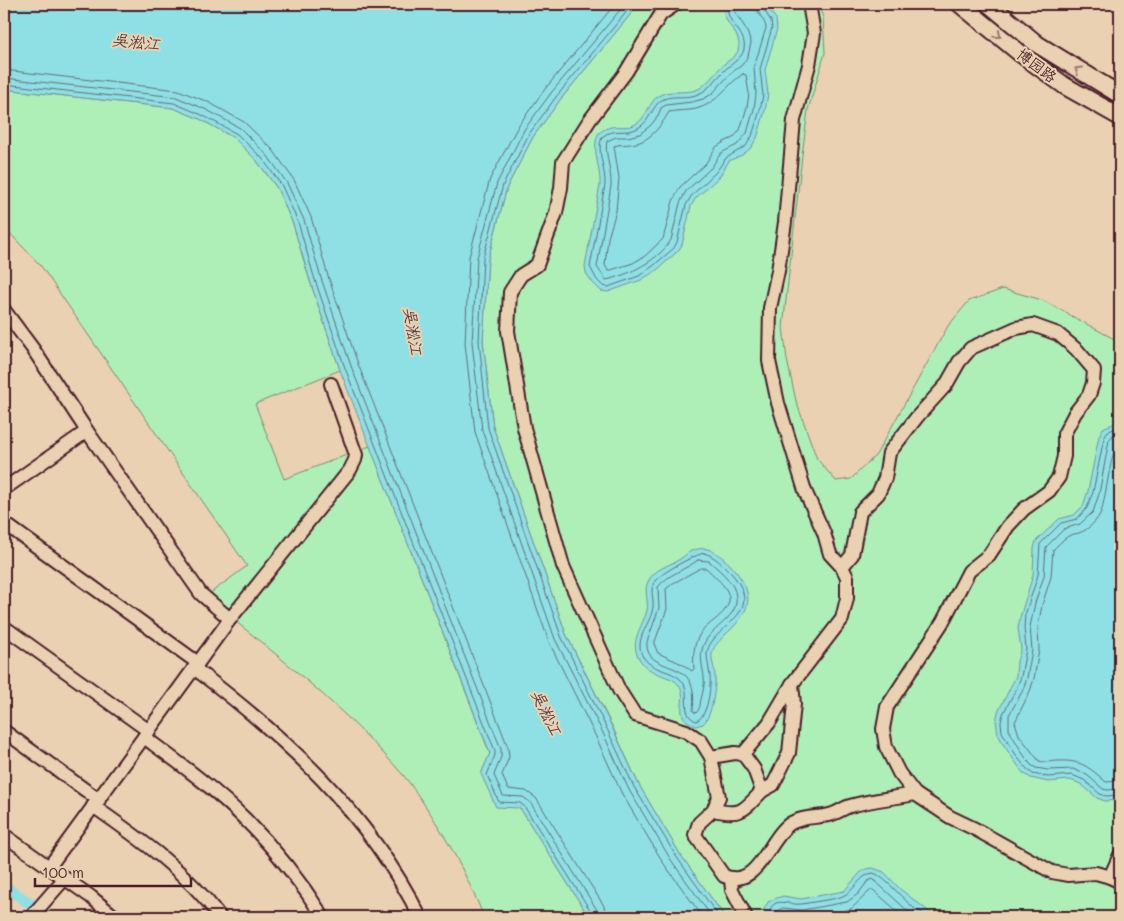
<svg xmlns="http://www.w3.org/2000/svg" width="1124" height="921" font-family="Mali,'LXGW WenKai TC',sans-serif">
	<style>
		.green { fill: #aeefb8; stroke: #7c8772 }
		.water { fill: #8ee0e5; stroke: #73939b }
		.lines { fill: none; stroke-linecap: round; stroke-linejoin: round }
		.shore { stroke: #656c75; stroke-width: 1 }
		.canal { stroke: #8ee0e5; stroke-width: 11 }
		.minor-casing { stroke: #4a1f2b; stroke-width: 16 }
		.major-casing { stroke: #4a1f2b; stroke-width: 20 }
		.minor { stroke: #e9d1b1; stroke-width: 12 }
		.major { stroke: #e9d1b1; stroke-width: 16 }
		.oneway { stroke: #9a786e }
		.labels { text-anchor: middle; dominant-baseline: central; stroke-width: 4; stroke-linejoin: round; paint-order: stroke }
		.street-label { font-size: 15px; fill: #4a1f2b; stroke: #e9d1b1 }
		.water-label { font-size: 16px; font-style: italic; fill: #543c47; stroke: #e9d1b1 }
	</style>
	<rect width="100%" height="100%" fill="#e9d1b1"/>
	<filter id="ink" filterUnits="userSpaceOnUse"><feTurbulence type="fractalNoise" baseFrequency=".02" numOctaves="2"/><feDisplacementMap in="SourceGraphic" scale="10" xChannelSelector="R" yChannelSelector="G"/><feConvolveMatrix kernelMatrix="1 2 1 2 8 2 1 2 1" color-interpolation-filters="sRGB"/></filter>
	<g filter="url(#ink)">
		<g class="green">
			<path d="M639 4H818L823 17 825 53 808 110 802 155 783 327 787 360 796 401 817 459 836 481 851 479 876 455 948 326 969 301 1003 289 1042 300 1116 340 1120 344V917H725L680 854 639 785 613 728 566 634 493 427 483 341 488 259 507 187 533 137 560 100Z"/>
			<path d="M4 89 173 108 200 119 234 138 257 161 277 188 293 224 310 281 340 370 255 404 284 479 370 446 490 754 481 774 520 808 589 917H484C467 876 447 837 422 801 416 793 411 784 404 776 346 709 274 652 205 597L247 566 41 266 4 227Z"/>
		</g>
		<g class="water">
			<path d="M4 4H639L560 100 533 137 507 187 488 259 483 341 493 427 566 634 613 729 639 785 680 854 725 917H589L520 808 496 807 481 774 490 753 340 370 310 281 293 224 277 188 257 161 234 138 200 119 173 108 4 89Z"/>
			<path d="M727 4H765L776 19 777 29 765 70 768 94 765 111 757 138 750 149 742 155 729 161 720 176 696 198 691 206 682 245 678 251 657 270 641 280 608 292 601 291 593 283 586 273 585 266 600 185C601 167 591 151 598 134 613 121 621 130 634 125 647 119 648 103 658 96 669 89 684 94 696 90 708 85 714 73 724 64 729 60 735 57 738 51 738 51 739 45 739 44 738 31 724 23 723 9Z"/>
			<path d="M1120 421V800L1105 801 1097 798 1081 784 1070 780 1048 782 1031 778 1023 773 1003 744 998 734 996 721 998 712 1016 676 1017 661 1021 649 1018 628 1021 614 1033 575 1034 548 1036 541 1059 519 1074 515 1083 506 1088 491 1099 436 1103 428Z"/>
			<path d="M704 548C717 551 729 562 737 573 757 599 747 615 725 635 720 641 714 645 712 653 711 661 715 669 715 676 716 687 712 717 703 724 701 725 698 725 696 726 669 715 691 700 678 684 671 675 650 676 640 660 629 644 640 630 646 614 650 604 644 593 647 584 652 569 669 566 680 559 685 556 688 552 693 550 696 549 701 549 704 548Z"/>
			<path d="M873 868 884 872 900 889 936 917H764V909L768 902 774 899 783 896 801 899 844 891 861 872 866 869Z"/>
		</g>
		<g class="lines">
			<g class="shore">
				<path d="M615 4 545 89 518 126 490 179 469 257 465 343 475 432 549 642 596 737 622 794 664 864 703 917"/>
				<path d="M625 4 551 93 524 130 497 183 477 258 472 342 482 430 555 639 603 733 629 790 671 860 712 917"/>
				<path d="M633 4 556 97 529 134 503 185 483 258 479 341 488 428 561 636 608 731 634 787 676 856 719 917"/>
				<path d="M730 4C730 6 728 9 728 11 728 24 747 33 744 49 742 58 734 62 727 68 715 79 708 93 692 96 682 98 670 95 662 100 652 105 651 121 638 128 626 135 614 127 602 137 596 151 606 169 605 185L590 267 597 280 603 286 608 287 639 276 653 266 674 248 677 242 686 205 692 195 716 172 726 158 746 146 752 136 760 110 763 95 760 69 772 28 771 21 763 8 762 4"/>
				<path d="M736 4 735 12 746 29 751 43 748 56 742 65 731 73 712 94 703 99 692 102 666 105 661 108 658 116 651 125 640 134 628 137H616L607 141C604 152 612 171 611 186L597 267 606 280C629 275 659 260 671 240L680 203 686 191 711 168 721 153 737 145 747 133 754 109 756 94 754 67 766 28C765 19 756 13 756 4"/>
				<path d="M4 70 178 90 208 102 244 122 273 150 294 180 311 217 328 276 358 364 508 747 509 757 502 775 508 789 526 791 536 798 604 906 606 917"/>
				<path d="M743 74 746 75 749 94 747 107 740 130 733 138 724 142 716 147 706 163 680 187 673 201 663 239 645 256 633 263 608 271 605 265 608 238 616 211 619 178 614 146C619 144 624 145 630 144 649 143 660 127 669 112 678 110 687 111 696 109 717 104 726 85 743 74Z"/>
				<path d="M4 78 176 97 205 109 240 128 267 155 287 183 304 220 321 278 351 366 501 749V757L494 775 503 796 523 797 530 802 597 910 599 917"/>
				<path d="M4 84 174 103 202 115 237 134 262 158 282 186 298 222 315 280 345 368 495 751V755L487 775 499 802 520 803 524 806 592 913V917"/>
				<path d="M1120 426 1107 432 1104 438 1093 492 1087 508 1077 519 1061 523 1040 544 1038 575 1025 615 1024 628 1026 649 1021 677 1017 687 1003 714 1001 722 1002 732 1018 758 1027 769 1033 774 1048 777 1072 775 1084 780 1100 794 1106 796 1120 795"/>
				<path d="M1120 433 1112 436 1109 440 1099 494 1093 512 1080 524 1064 529 1046 547 1044 576 1035 603 1030 627 1032 650 1027 678 1023 690 1009 715V730L1023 754 1031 765 1036 768 1048 770 1073 769 1087 775 1103 789 1107 790 1120 789"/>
				<path d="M1120 441C1111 446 1106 498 1101 512 1097 521 1088 530 1079 533 1075 534 1071 534 1067 537 1062 540 1057 546 1053 550L1051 577 1042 605 1038 627 1039 650 1034 679 1030 691 1015 722 1019 735 1039 761C1046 763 1052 761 1059 761 1082 760 1090 768 1106 782L1120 781"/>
				<path d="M704 553C715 556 723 565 731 573 769 615 711 625 707 653 707 661 709 668 710 676 711 687 708 717 696 721 679 714 692 693 682 681 672 669 653 672 643 657 633 639 651 624 653 607 654 598 649 589 655 581 661 573 694 555 704 553Z"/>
				<path d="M698 560 709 561C720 571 735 582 736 597 739 620 706 628 702 650 700 659 703 668 704 677 705 684 703 692 701 699 700 705 700 709 696 713L693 711C694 699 695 685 686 676 673 663 645 666 647 642L659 608 658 587C668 574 685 570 698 560Z"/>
				<path d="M701 568H706C713 575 722 582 727 591 737 611 708 621 700 634 693 645 693 657 694 669L692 671 682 664 658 653 654 644 667 609 666 589 672 584Z"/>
				<path d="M769 917C771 893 787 906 802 904 812 902 822 901 832 899 856 896 856 876 873 873 883 875 905 901 915 909 920 912 925 914 929 917"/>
				<path d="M775 917 776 911 783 908 802 910 847 902 858 894 868 881 873 879 911 914 917 917"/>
				<path d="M803 917 835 913 851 909 872 889 904 917"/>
			</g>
			<path class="canal" d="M4 886 50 917"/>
			<defs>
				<g id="minor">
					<path d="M676 4 661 14 626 72 589 121 563 162 561 188 556 213 537 265 521 275 510 292 508 331 524 428 563 566 619 690 635 715 686 731 701 741 711 757 719 797 713 810 699 823 695 835 724 876C758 890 769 837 791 823 804 816 815 818 829 815 836 814 843 808 850 806 871 800 894 798 915 794"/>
					<path d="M4 310 33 349 87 431 201 594 230 619 49 867"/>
					<path d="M4 489 87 431"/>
					<path d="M4 523 198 663"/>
					<path d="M842 567 852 555 860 512 878 494 885 478 889 453 917 417 946 385 959 362 971 348 1016 328 1033 325 1058 334 1077 350 1094 370 1093 383 1089 395 1075 413 1064 434V456L1059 477 1049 491 1024 509 1008 526 989 555 969 571 942 623 887 707 883 729 886 747 899 773 915 794 950 817 975 829 1052 872 1068 875 1096 873 1110 877 1120 882"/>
					<path d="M230 619 350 470 355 460 356 455 331 384"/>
					<path d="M4 627 149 731"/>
					<path d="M194 668C287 739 367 811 420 917"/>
					<path d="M4 731 99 800"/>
					<path d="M144 737C179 763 214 788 245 819 274 848 301 882 323 917"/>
					<path d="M743 754 769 723 792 684 842 619 847 598V577L842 567 830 554 824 533 805 491 778 403 769 361 770 308 778 271 785 222 794 120 809 65 814 33 809 4"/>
					<path d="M711 757 735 753 743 754 754 769 762 791C743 811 742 816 713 810"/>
					<path d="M762 791 773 785 789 753 794 704 792 684"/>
					<path d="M93 806C139 838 187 872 220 917"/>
					<path d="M4 835 91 897 115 917"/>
					<path d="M1110 877 1120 855"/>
					<path d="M731 879 732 890 746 917"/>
					<path d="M31 917 65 878"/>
				</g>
				<g id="major">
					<path d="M960 4 1021 54 1065 86 1120 117"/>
					<path d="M989 4 1037 44 1120 95"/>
				</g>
			</defs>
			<use href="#minor" class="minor-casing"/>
			<use href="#major" class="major-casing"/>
			<use href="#minor" class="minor"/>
			<use href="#major" class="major"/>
		</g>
		<defs><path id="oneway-chevron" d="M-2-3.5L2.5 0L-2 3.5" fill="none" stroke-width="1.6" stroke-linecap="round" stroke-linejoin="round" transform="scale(1.25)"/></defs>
		<g class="oneway">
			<use href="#oneway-chevron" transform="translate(998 35) rotate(39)"/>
			<use href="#oneway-chevron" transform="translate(1078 70) rotate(-148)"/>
		</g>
	</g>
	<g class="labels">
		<g class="street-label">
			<text transform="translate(1037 65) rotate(37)">博园路</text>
		</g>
		<g class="water-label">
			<text transform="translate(136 41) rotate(6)">吴淞江</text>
			<text transform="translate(414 331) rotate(81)">吴淞江</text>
			<text transform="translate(547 712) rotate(64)">吴淞江</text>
		</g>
	</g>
	<rect width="1124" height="921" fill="none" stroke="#e9d1b1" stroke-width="20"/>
	<rect x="10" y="10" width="1104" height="901" fill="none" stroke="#4a1f2b" stroke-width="2" filter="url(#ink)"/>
	<path d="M35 878v8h156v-8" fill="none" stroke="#4a1f2b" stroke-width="2.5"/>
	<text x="42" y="878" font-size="15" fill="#4a1f2b" stroke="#e9d1b1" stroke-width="4" paint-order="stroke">100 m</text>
</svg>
